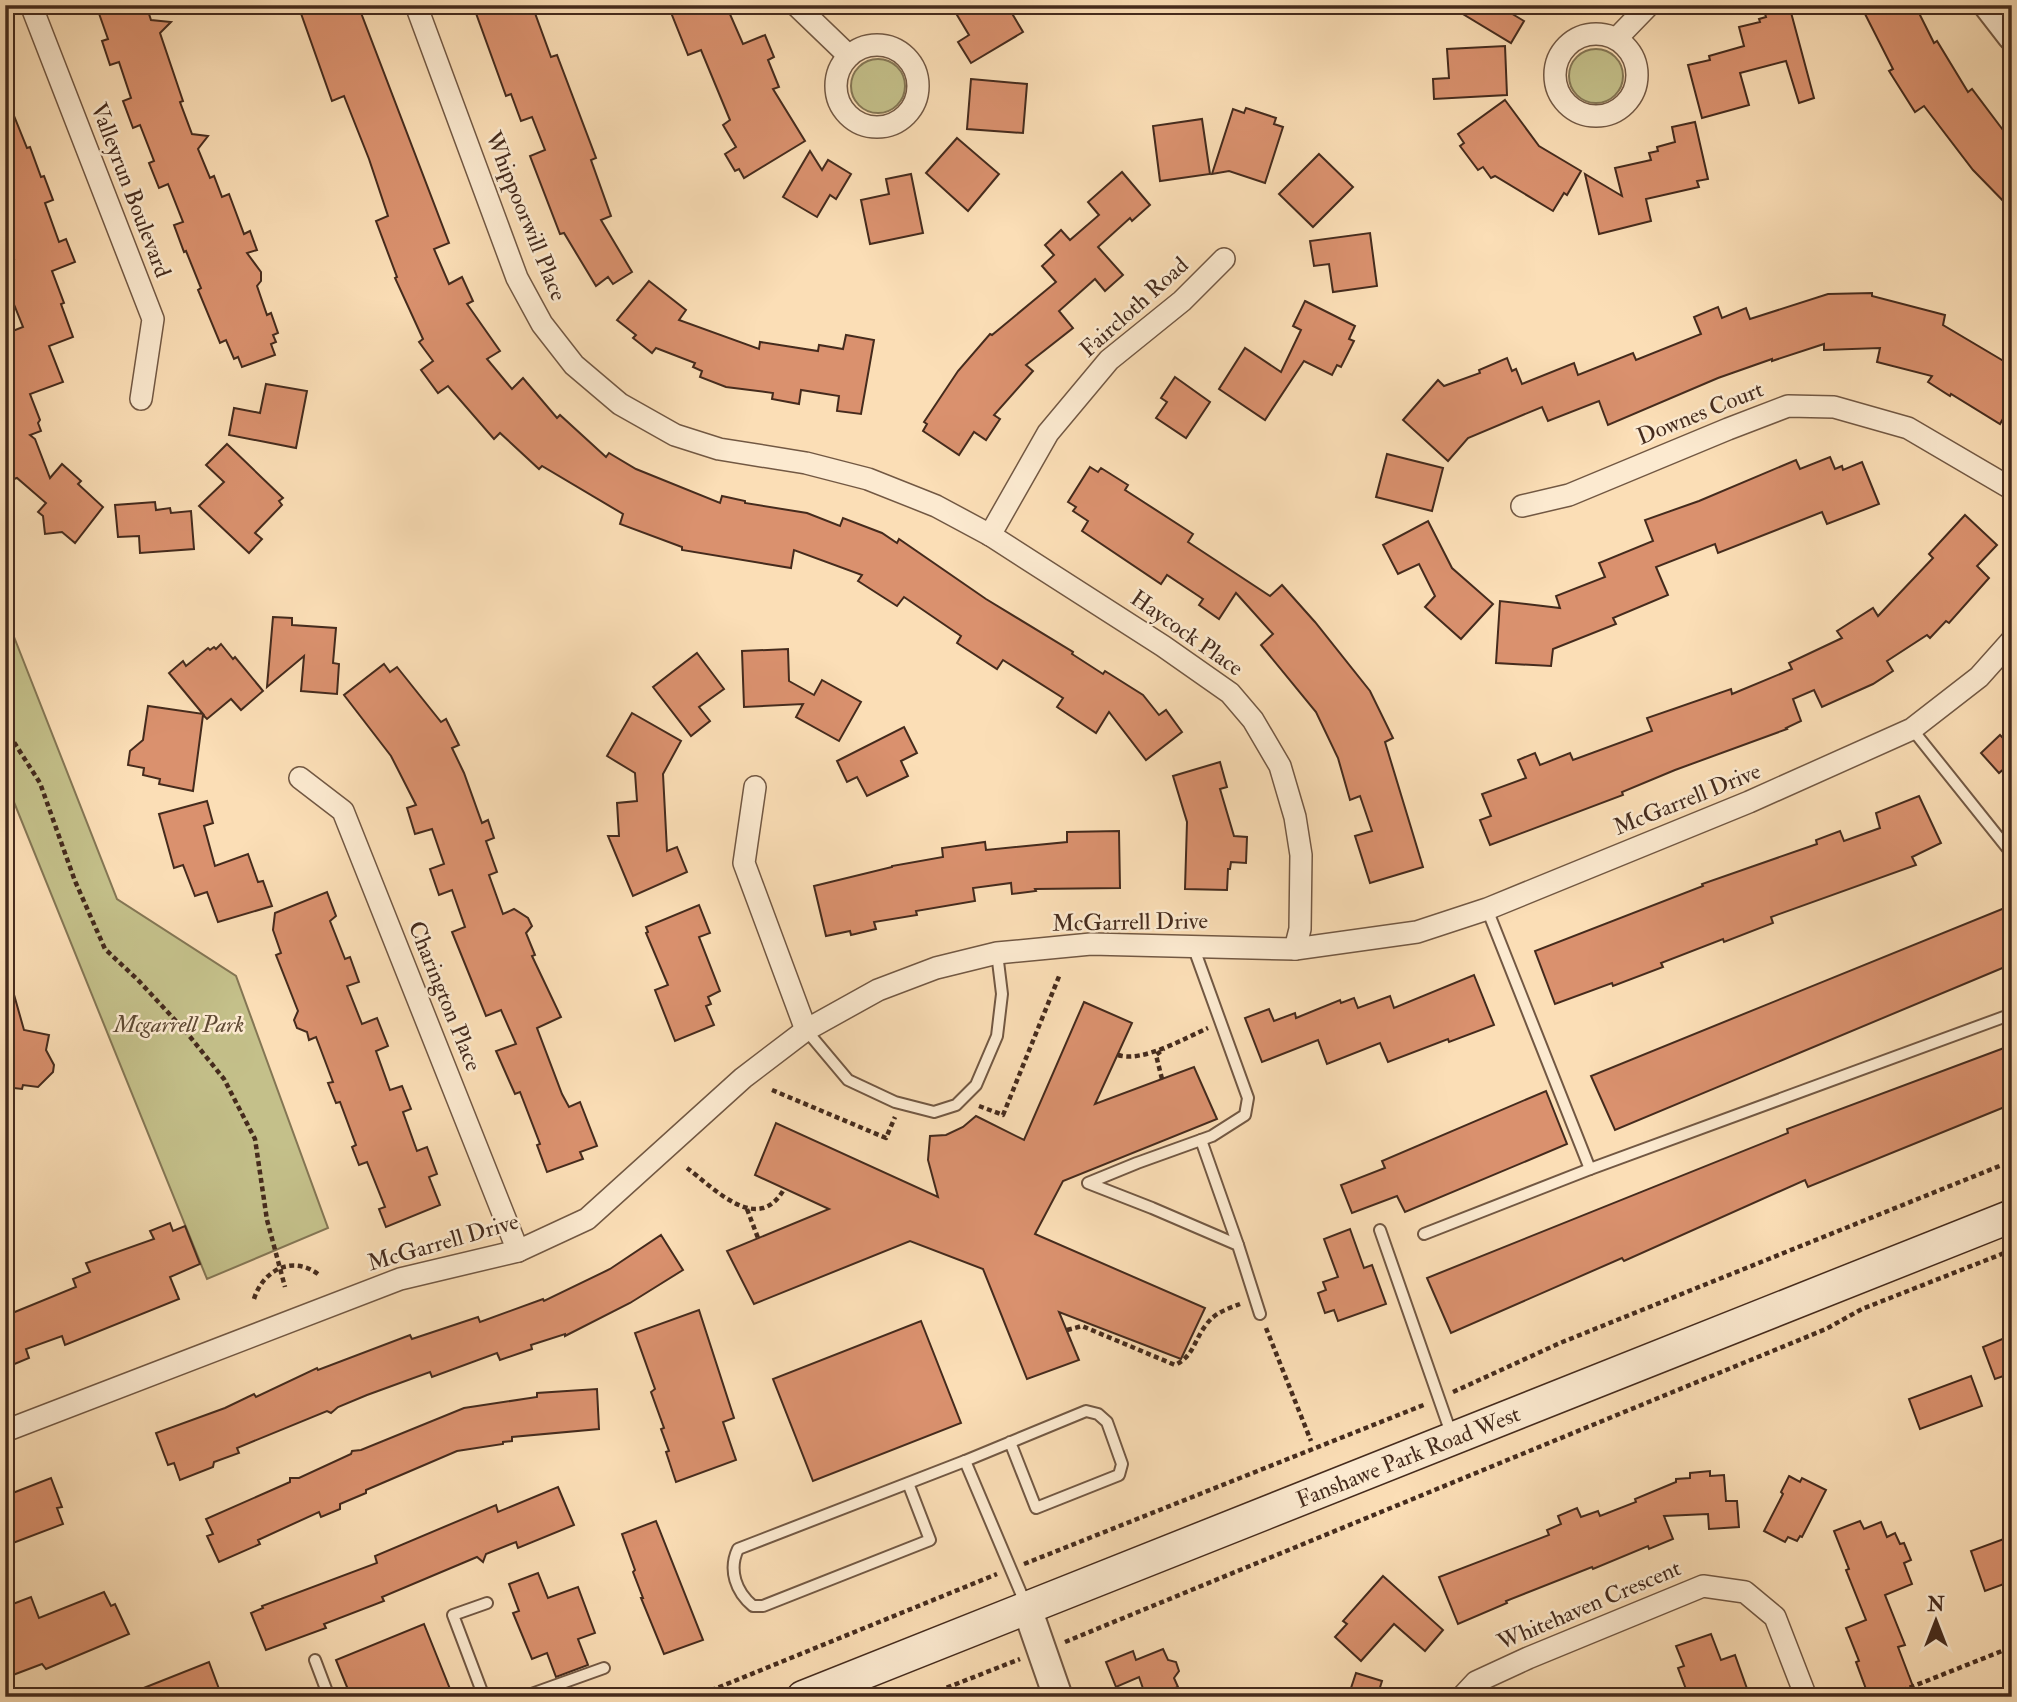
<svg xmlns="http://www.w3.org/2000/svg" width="2017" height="1702" font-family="'IM FELL Double Pica',serif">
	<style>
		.green { fill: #c4c08a; stroke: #847654; stroke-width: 2 }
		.building { fill: #da916e; stroke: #452b1d; stroke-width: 2 }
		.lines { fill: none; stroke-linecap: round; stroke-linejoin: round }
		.service-casing { stroke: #725843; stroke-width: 14 }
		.minor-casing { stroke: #725843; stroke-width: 24 }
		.tertiary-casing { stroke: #725843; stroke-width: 32 }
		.secondary-casing { stroke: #452b1d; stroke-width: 35 }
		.path { stroke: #452b1d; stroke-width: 4.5; stroke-dasharray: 5 3.5; stroke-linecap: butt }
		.service { stroke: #fcead0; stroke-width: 10 }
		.minor { stroke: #fcead0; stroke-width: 21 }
		.tertiary { stroke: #fcead0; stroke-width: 28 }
		.secondary { stroke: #fcead0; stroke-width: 32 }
		.labels { text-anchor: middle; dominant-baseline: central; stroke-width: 5; stroke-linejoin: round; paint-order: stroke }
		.street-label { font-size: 23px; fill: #452b1d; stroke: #fcead0 }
		.park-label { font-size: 23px; font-style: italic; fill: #5e4933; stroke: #fcead0 }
	</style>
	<rect width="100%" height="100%" fill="#fbdeb6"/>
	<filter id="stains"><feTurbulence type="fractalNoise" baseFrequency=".00286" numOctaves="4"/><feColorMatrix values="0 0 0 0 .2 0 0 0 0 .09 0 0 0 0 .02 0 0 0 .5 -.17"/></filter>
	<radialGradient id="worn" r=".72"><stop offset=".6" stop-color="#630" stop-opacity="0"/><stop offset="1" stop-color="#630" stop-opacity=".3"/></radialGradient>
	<g class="green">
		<circle cx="1596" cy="76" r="27"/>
		<circle cx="878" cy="86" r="27"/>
		<path d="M5 614 117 899 236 976 328 1228 207 1279 5 780Z"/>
	</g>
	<g class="building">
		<path d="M96 5H146L151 20 171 22 160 33 183 101 180 102 192 134 208 136 198 149 210 178 214 176 222 197 229 194 244 234 250 231 257 250 247 253 261 272V281L257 286 267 315 271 313 278 333 273 335 276 342 271 344 275 355 242 367 238 357 234 359 226 340 220 343 198 290 201 288 186 251 184 252 174 225 183 222 168 184 159 188 149 163 154 161 140 125 133 128 123 101 131 98 119 62 110 65 102 41 108 39Z"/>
		<path d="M298 5H358L449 243 434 249 449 284 462 277 473 301 467 304 500 351 487 359 512 389 523 378 557 418 560 415 606 457 609 453 636 469 720 503 722 496 745 501V503L807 513 840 526 843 518 882 533 897 543 899 539 986 599 1073 652 1072 654 1103 674 1105 671 1143 695 1159 715 1166 710 1182 732 1146 760 1109 712 1096 733 1057 707 1063 698 1003 660 997 669 957 643 961 636 904 597 897 606 858 581 862 575 794 550 791 568 682 550V547L620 524 623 514 542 466 539 469 500 433 494 439 448 386 438 393 421 370 433 361 419 342 423 339 395 278 397 277 376 221 388 216 369 159 344 96 332 101Z"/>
		<path d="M473 5H532L551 57 557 55 596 158 591 160 611 216 601 220 632 272 613 284 608 277 596 286 564 233 560 234 530 156 545 150 532 117 521 121 511 94 506 96Z"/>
		<path d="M682 5H726L743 44 765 35 774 57 768 60 779 87 773 89 805 141 744 178 739 169 735 171 725 154 736 147 723 125 730 120 701 50 688 55 670 10Z"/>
		<path d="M951 5H1007L1023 32 971 63 958 42 969 35Z"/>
		<path d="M1448 5H1513L1509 12 1524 21 1511 43Z"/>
		<path d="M1762 5H1789L1814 98 1799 103 1786 61 1740 73 1749 105 1702 118 1688 65 1710 60 1709 56 1744 46 1739 27 1760 22 1759 19 1766 17Z"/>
		<path d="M1883 5H1915L1934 43 1937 41 1968 92 1972 89 2012 142V210L1973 170 1924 106 1915 112 1889 71 1893 69 1865 14Z"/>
		<path d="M1505 46 1507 95 1434 99 1433 79 1449 78 1447 49Z"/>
		<path d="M971 79 1027 84 1023 133 967 129Z"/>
		<path d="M6 96 27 148 30 147 41 177 44 176 53 200 45 203 59 242 66 239 75 262 52 271 64 303 61 304 73 337 49 346 63 382 30 394 40 420 38 423 41 431 30 435 35 439 50 478 62 464 81 481 78 484 103 507 75 543 62 532 45 534 43 516 38 512 46 503 17 478 5 482V334L23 327 9 292 5 291V262L14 259 5 237Z"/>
		<path d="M1505 100 1539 146 1581 171 1567 195 1564 193 1553 211 1495 176 1491 178 1483 167 1478 170 1460 146 1464 143 1458 134Z"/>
		<path d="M1246 108 1276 118 1274 124 1283 127 1265 183 1229 171 1212 174 1233 109 1244 113Z"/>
		<path d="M1202 119 1210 174 1160 181 1153 126Z"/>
		<path d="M1695 122 1708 179 1697 181 1699 187 1646 199 1651 221 1599 234 1585 174 1622 196 1615 168 1651 160 1649 153 1658 151 1657 147 1675 142 1672 127Z"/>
		<path d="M957 138 999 174 968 211 926 173Z"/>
		<path d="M810 151 822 170 828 160 851 174 836 199 830 195 817 217 783 197Z"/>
		<path d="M1319 154 1353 187 1313 227 1279 194Z"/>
		<path d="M1122 172 1150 205 1132 221 1130 218 1098 247 1123 275 1105 291 1095 279 1059 311 1073 328 1026 365 1033 371 994 415 1000 419 986 440 974 432 959 455 923 431 927 424 924 422 958 371 990 334 992 335 1056 282 1042 266 1054 255 1045 245 1061 230 1070 240 1099 215 1088 202Z"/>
		<path d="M911 174 923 233 870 244 861 200 889 194 886 179Z"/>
		<path d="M1370 233 1377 286 1333 292 1329 264 1314 266 1310 241Z"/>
		<path d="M649 281 686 310 679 320 759 349 760 342 818 351 819 345 843 349 846 335 874 340 861 414 837 411 839 396 801 390 799 404 772 399 773 393 726 387 700 377 702 371 693 367 695 363 656 348 652 353 633 338 636 335 617 320Z"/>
		<path d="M1872 293V296L1945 315 1943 325 2012 366V422L2004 417 2000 424 1951 394 1950 396 1928 382 1932 376 1877 362 1880 348 1824 350V344L1772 361V359L1718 378 1608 425 1599 401 1548 421 1542 407 1468 438 1448 461 1403 420 1438 380 1444 386 1480 373 1479 370 1507 358 1512 371 1516 369 1522 384 1574 363 1578 375 1633 353 1636 360 1701 334 1694 317 1718 307 1722 318 1746 308 1750 319 1828 294Z"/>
		<path d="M1305 301 1355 326 1349 339 1354 341 1341 367 1337 365 1332 375 1304 361 1265 420 1219 389 1245 348 1281 372 1301 330 1293 326Z"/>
		<path d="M1175 377 1210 402 1186 438 1156 418 1167 402 1161 398Z"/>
		<path d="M266 384 307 391 296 448 229 435 234 408 260 413Z"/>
		<path d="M227 444 283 498 279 501 282 505 255 533 262 539 249 553 199 506 224 482 206 465Z"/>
		<path d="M1387 454 1443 468 1432 511 1376 497Z"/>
		<path d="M1830 457 1835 469 1842 466 1843 470 1862 462 1879 504 1827 524 1822 512 1718 553 1715 544 1656 567 1668 595 1613 618 1616 624 1553 649 1551 666 1496 663 1500 601 1560 608 1556 596 1605 577 1599 563 1653 541 1645 520 1699 501 1796 460 1800 469Z"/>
		<path d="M1090 467 1098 472 1101 468 1128 485 1125 490 1193 534 1188 542 1270 596 1282 585 1315 622 1370 691 1393 738 1385 742 1423 867 1370 883 1355 836 1372 831 1360 796 1350 800 1338 758 1316 712 1261 645 1273 634 1236 593 1219 619 1199 605 1203 599 1167 575 1161 584 1082 531 1088 521 1073 511 1076 507 1068 502Z"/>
		<path d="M155 502 156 510 170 508 171 513 191 511 194 549 140 553 139 536 118 537 115 505Z"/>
		<path d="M1965 515 1997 545 1977 566 1989 578 1949 623 1946 621 1930 638 1927 635 1887 661 1893 671 1873 684 1822 707 1814 690 1793 699 1801 721 1786 728 1787 729 1675 770 1622 792 1623 795 1490 845 1480 820 1491 816 1482 794 1526 778 1518 760 1535 753 1540 765 1570 753 1573 760 1652 731 1647 718 1731 689 1732 694 1792 669 1789 663 1842 638 1837 631 1873 608 1878 616 1933 558 1929 554Z"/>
		<path d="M1428 521 1452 568 1493 604 1461 639 1425 607 1435 596 1419 564 1398 574 1383 545Z"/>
		<path d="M273 617 292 618V625L336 628 333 663 339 664 337 694 301 691 304 656 267 687Z"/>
		<path d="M221 644 233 659 235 657 263 691 241 710 231 699 207 719 203 715 193 791 159 784 160 779 143 775 144 768 128 765 130 751 143 740 148 706 203 714 169 673 183 661 186 666 208 648 210 650 214 647 216 649Z"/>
		<path d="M788 649 789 681 814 695 822 680 861 702 839 741 796 717 803 704 744 707 742 651Z"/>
		<path d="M697 653 724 689 699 707 710 721 691 736 653 687Z"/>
		<path d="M384 664 390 672 397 667 441 722 446 719 459 745 452 748 464 773 482 823 488 820 494 838 486 841 497 872 489 875 503 914 514 909 528 918 532 926 526 933 535 955 532 956 561 1017 537 1028 562 1094 569 1107 580 1102 597 1146 580 1152 583 1159 547 1172 537 1145 540 1144 520 1092 515 1094 496 1051 516 1044 501 1010 486 1016 452 932 465 927 452 890 439 895 430 869 444 864 432 829 415 834 407 808 416 805 391 756 344 695Z"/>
		<path d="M632 713 681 741 663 774 667 851 677 847 687 872 633 896 608 836H619L617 803 637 801 635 773 607 756Z"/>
		<path d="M904 727 917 753 901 761 908 776 867 796 857 777 847 782 837 761Z"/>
		<path d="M2000 735 2012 747V762L1999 773 1981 753Z"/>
		<path d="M1220 762 1227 787 1220 789 1234 836 1247 837 1246 863 1231 862 1230 869H1228L1227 890 1185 889 1187 822 1173 776Z"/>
		<path d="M1919 796 1941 843 1912 857 1916 865 1771 917 1773 923 1724 942 1723 939 1661 963 1663 967 1613 986 1612 983 1555 1004 1535 951 1703 886 1702 884 1817 844 1816 840 1840 831 1844 841 1880 828 1876 813Z"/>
		<path d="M207 801 213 823 204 826 215 866 248 854 258 882 263 881 272 906 218 922 207 892 195 896 183 865 174 868 159 814Z"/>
		<path d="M1119 831 1120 888 1035 889 1036 891 1012 894 1011 883 973 888 975 901 916 911 917 915 874 922 876 929 851 935 850 931 826 936 814 886 892 867V866L943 857 942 848 985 842 986 850 1067 842V832Z"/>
		<path d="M327 892 336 916 330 921 345 959 350 957 359 982 347 986 362 1024 377 1018 388 1046 376 1051 390 1090 402 1086 411 1109 403 1112 417 1151 427 1147 437 1174 429 1177 440 1205 386 1227 379 1209 385 1207 367 1162 359 1165 352 1147 356 1145 340 1102 336 1103 328 1083 333 1082 316 1037 309 1040 307 1032 297 1028 294 1020 298 1011 276 955 281 953 273 930 275 913Z"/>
		<path d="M699 905 710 933 699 937 720 991 708 997 711 1004 706 1006 714 1025 675 1041 655 990 668 985 646 933 648 932 646 927Z"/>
		<path d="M2012 905V964L1615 1130 1591 1076Z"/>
		<path d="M1474 975 1494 1025 1449 1042 1448 1039 1388 1062 1380 1043 1327 1064 1318 1040 1262 1062 1245 1018 1269 1009 1274 1021 1295 1013 1296 1018 1340 1000 1341 1003 1354 998 1358 1008 1390 996 1394 1008Z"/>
		<path d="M11 984 24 1030 49 1035 46 1050 54 1065 53 1072 38 1087 23 1085 22 1089 5 1087V985Z"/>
		<path d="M1084 1002 1132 1023 1095 1104 1194 1067 1217 1119 1063 1181 1035 1234 1205 1308 1181 1359 1059 1312 1079 1360 1027 1379 983 1269 910 1241 754 1304 727 1251 829 1209 755 1175 776 1123 938 1197 928 1160 930 1136 946 1135 963 1127 976 1116 1024 1140Z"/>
		<path d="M2012 1045V1104L1808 1187 1805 1180 1624 1261 1622 1258 1451 1333 1427 1278 1788 1133 1787 1129Z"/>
		<path d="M1546 1091 1567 1144 1405 1212 1397 1196 1352 1213 1341 1185 1385 1168 1382 1161Z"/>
		<path d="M170 1223 173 1231 185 1226 200 1264 170 1277 179 1299 65 1345 62 1336 26 1349 29 1358 5 1368V1316L76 1287 73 1279 90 1272 86 1263 154 1239 150 1231Z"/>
		<path d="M1350 1229 1364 1268 1372 1265 1386 1304 1338 1321 1334 1310 1325 1313 1318 1293 1326 1290 1323 1282 1338 1277 1324 1239Z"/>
		<path d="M661 1235 683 1270 630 1303 565 1336V1334L531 1345 532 1349 500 1360 497 1353 432 1377 430 1372 367 1395 338 1407 331 1413 327 1411 237 1448 239 1453 214 1462 213 1467 180 1480 174 1463 168 1465 156 1433 225 1408 254 1394 256 1397 317 1368 318 1370 410 1335 412 1339 478 1317 480 1322 543 1299 544 1301 610 1269Z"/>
		<path d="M699 1310 734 1418 723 1422 736 1460 676 1482 666 1452 669 1451 661 1429 664 1428 651 1392 655 1389 635 1333Z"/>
		<path d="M921 1321 961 1423 813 1481 773 1379Z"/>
		<path d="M2012 1335V1373L1995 1379 1983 1347Z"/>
		<path d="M1971 1376 1982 1406 1920 1429 1909 1399Z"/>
		<path d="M597 1389 599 1429 512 1437V1441L503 1442V1444L457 1451 366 1490V1493L340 1504V1509L321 1517 319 1512 258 1540 260 1544 219 1562 207 1536 213 1534 206 1519 290 1482V1478H299L351 1454 352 1451 361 1450 464 1408 537 1397V1393Z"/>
		<path d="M1710 1471V1476L1724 1475 1726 1501H1737L1739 1527 1709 1529 1708 1514 1664 1516 1673 1539 1649 1549 1648 1546 1593 1569 1592 1567 1506 1601 1507 1603 1458 1624 1439 1577 1549 1535 1547 1530 1561 1524 1558 1516 1577 1508 1581 1517 1598 1511 1600 1516 1636 1502 1635 1499 1676 1482V1479L1690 1478V1473Z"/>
		<path d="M1789 1476 1800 1482 1802 1478 1826 1490 1802 1537 1800 1536 1797 1541 1788 1537 1785 1542 1764 1531 1783 1494 1781 1492Z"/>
		<path d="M51 1478 62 1507 57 1508 63 1524 5 1546V1496Z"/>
		<path d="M558 1487 574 1525 518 1548 516 1542 486 1554 483 1562 477 1557 382 1597 384 1601 324 1624 326 1628 266 1650 251 1613 263 1608 262 1606 377 1563 375 1556 496 1505 498 1512Z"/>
		<path d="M656 1521 703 1640 664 1654 641 1598H643L633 1572 635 1570 622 1534Z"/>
		<path d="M1860 1521 1864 1529 1881 1522 1887 1537 1895 1533 1900 1544 1904 1543 1911 1560 1904 1563 1912 1584 1885 1595 1905 1645 1898 1647 1917 1697H1869L1856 1662 1859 1661 1846 1628 1866 1620 1846 1570 1849 1569 1834 1531Z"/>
		<path d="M2012 1536V1581L1985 1591 1971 1551Z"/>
		<path d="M538 1573 548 1598 578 1587 595 1633 578 1639 588 1665 556 1677 547 1653 532 1659 513 1613 519 1611 509 1584Z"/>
		<path d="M1383 1576 1443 1630 1425 1651 1394 1624 1361 1661 1335 1637 1347 1624 1343 1621Z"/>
		<path d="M104 1592 111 1606 115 1604 129 1634 46 1669 42 1664 5 1678V1607L31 1597 39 1618Z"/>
		<path d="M424 1624 450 1689 430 1697H351L336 1660Z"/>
		<path d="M1711 1634 1721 1660 1735 1655 1750 1697H1689L1678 1668 1684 1666 1676 1646Z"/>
		<path d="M1163 1649 1168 1660 1176 1662 1179 1671 1174 1678 1178 1687 1152 1697H1146L1139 1677 1116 1687 1106 1662 1133 1651 1136 1660Z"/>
		<path d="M209 1662 222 1697H126V1695Z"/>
		<path d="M1356 1673 1382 1681 1377 1697H1348Z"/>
	</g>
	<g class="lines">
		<defs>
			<g id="service">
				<path d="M1912 729 2012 854"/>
				<path d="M1487 909 1590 1169"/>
				<path d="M1193 946 1248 1098 1245 1115 1212 1136 1137 1163 1088 1183 1152 1208 1238 1245 1260 1314"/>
				<path d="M806 1030 848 1080 895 1102 934 1112 956 1105 976 1085 997 1036 1002 994 997 953"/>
				<path d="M1201 1140 1238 1245"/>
				<path d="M1380 1230 1452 1436"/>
				<path d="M1424 1234 1590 1169 2012 1014"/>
				<path d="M965 1461 1086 1411 1098 1414 1107 1422 1122 1464 1119 1475 1036 1508 1010 1442"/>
				<path d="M908 1483 930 1540 763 1606H753C736 1592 728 1570 738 1549L965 1461 1026 1605"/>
				<path d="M315 1660 329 1697"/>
				<path d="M484 1697 453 1615 487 1603"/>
				<path d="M523 1697 604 1668"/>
			</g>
			<g id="minor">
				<path d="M31 5 153 319 141 399"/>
				<path d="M416 5 517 278 542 324 574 365 620 404 675 435 719 449 806 463 868 479 936 506 990 535 1163 646 1230 693 1253 720 1280 766 1295 817 1301 855 1300 929 1295 949"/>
				<path d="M796 5 849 56"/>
				<circle cx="1596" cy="75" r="41"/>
				<path d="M1617 38 1649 5"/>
				<circle cx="877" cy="86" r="41"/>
				<path d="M1522 506 1569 495 1728 429 1788 406 1834 407 1908 428 2012 489"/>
				<path d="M990 535 1048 433 1109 360 1182 301 1224 259"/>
				<path d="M300 778 343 811 518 1251"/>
				<path d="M755 787 744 863 806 1030"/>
				<path d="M5 1431 400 1279 518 1251 587 1219 743 1078 806 1030 878 990 936 968 997 953 1091 944 1295 949 1417 932 1487 909 1749 802 1912 729 1979 677 2012 640"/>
				<path d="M1462 1697 1476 1682 1528 1658 1703 1586 1745 1592 1775 1617 1806 1697"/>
			</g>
			<g id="tertiary">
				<path d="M1988 5 2012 36"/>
				<path d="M1027 1608 1058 1697"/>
			</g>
			<g id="secondary">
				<path id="s1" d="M803 1697 2012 1216"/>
			</g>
		</defs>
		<use href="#service" class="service-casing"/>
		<use href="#minor" class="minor-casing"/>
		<use href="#tertiary" class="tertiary-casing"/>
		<use href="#secondary" class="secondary-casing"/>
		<g class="path">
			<path d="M5 728 40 783 75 881 105 949 138 980 187 1033 224 1079 255 1139 267 1220 285 1287"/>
			<path d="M1118 1055C1142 1063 1185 1038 1208 1028"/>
			<path d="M1162 1079 1156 1055 1164 1049"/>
			<path d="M772 1090 886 1138 895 1117"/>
			<path d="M979 1106 1003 1115 1060 974"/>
			<path d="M687 1168C714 1188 758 1236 784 1189"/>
			<path d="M747 1209 758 1238"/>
			<path d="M254 1299C263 1270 292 1255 318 1274"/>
			<path d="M1266 1328 1311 1441"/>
			<path d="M1067 1330 1082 1326 1175 1365C1194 1356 1194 1340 1206 1325 1214 1313 1227 1309 1240 1304"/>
			<path d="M1453 1392 1560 1343 2012 1161"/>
			<path d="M1024 1564 1426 1404"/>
			<path d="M1065 1642 1826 1329 1862 1309 2012 1250"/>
			<path d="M695 1697 997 1574"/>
			<path d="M923 1697 1020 1659"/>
			<path d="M1886 1697 2007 1649 2012 1650"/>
		</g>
		<use href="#service" class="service"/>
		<use href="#minor" class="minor"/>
		<use href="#tertiary" class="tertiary"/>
		<use href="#secondary" class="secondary"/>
	</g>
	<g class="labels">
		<g class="street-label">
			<text transform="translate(131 190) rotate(69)">Valleyrun Boulevard</text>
			<text transform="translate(526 216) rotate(68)">Whippoorwill Place</text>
			<text transform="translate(1134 307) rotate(-42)">Faircloth Road</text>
			<text transform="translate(1700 413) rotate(-22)">Downes Court</text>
			<text transform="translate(1187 633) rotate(35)">Haycock Place</text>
			<text transform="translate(1687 799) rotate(-22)">McGarrell Drive</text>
			<text transform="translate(1130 922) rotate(-1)">McGarrell Drive</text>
			<text transform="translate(445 996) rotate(68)">Charington Place</text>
			<text transform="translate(443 1242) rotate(-16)">McGarrell Drive</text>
			<text stroke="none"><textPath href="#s1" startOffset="651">Fanshawe Park Road West</textPath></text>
			<text transform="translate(1589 1605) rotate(-23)">Whitehaven Crescent</text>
		</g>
		<g class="park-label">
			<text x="179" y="1024">Mcgarrell Park</text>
		</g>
	</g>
	<rect width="2017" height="1702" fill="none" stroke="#fbdeb6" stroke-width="28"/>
	<rect x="7" y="7" width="2003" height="1688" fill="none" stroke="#452b1d" stroke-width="3.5"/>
	<rect x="14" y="14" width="1989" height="1674" fill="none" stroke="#452b1d" stroke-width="2"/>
	<g transform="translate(1936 1621)" stroke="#fcead0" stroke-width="5" paint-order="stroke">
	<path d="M0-5L12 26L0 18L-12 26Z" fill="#452b1d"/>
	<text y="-10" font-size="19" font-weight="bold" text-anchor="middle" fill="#452b1d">N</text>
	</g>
	<rect width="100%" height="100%" filter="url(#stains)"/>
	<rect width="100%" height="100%" fill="url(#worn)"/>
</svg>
